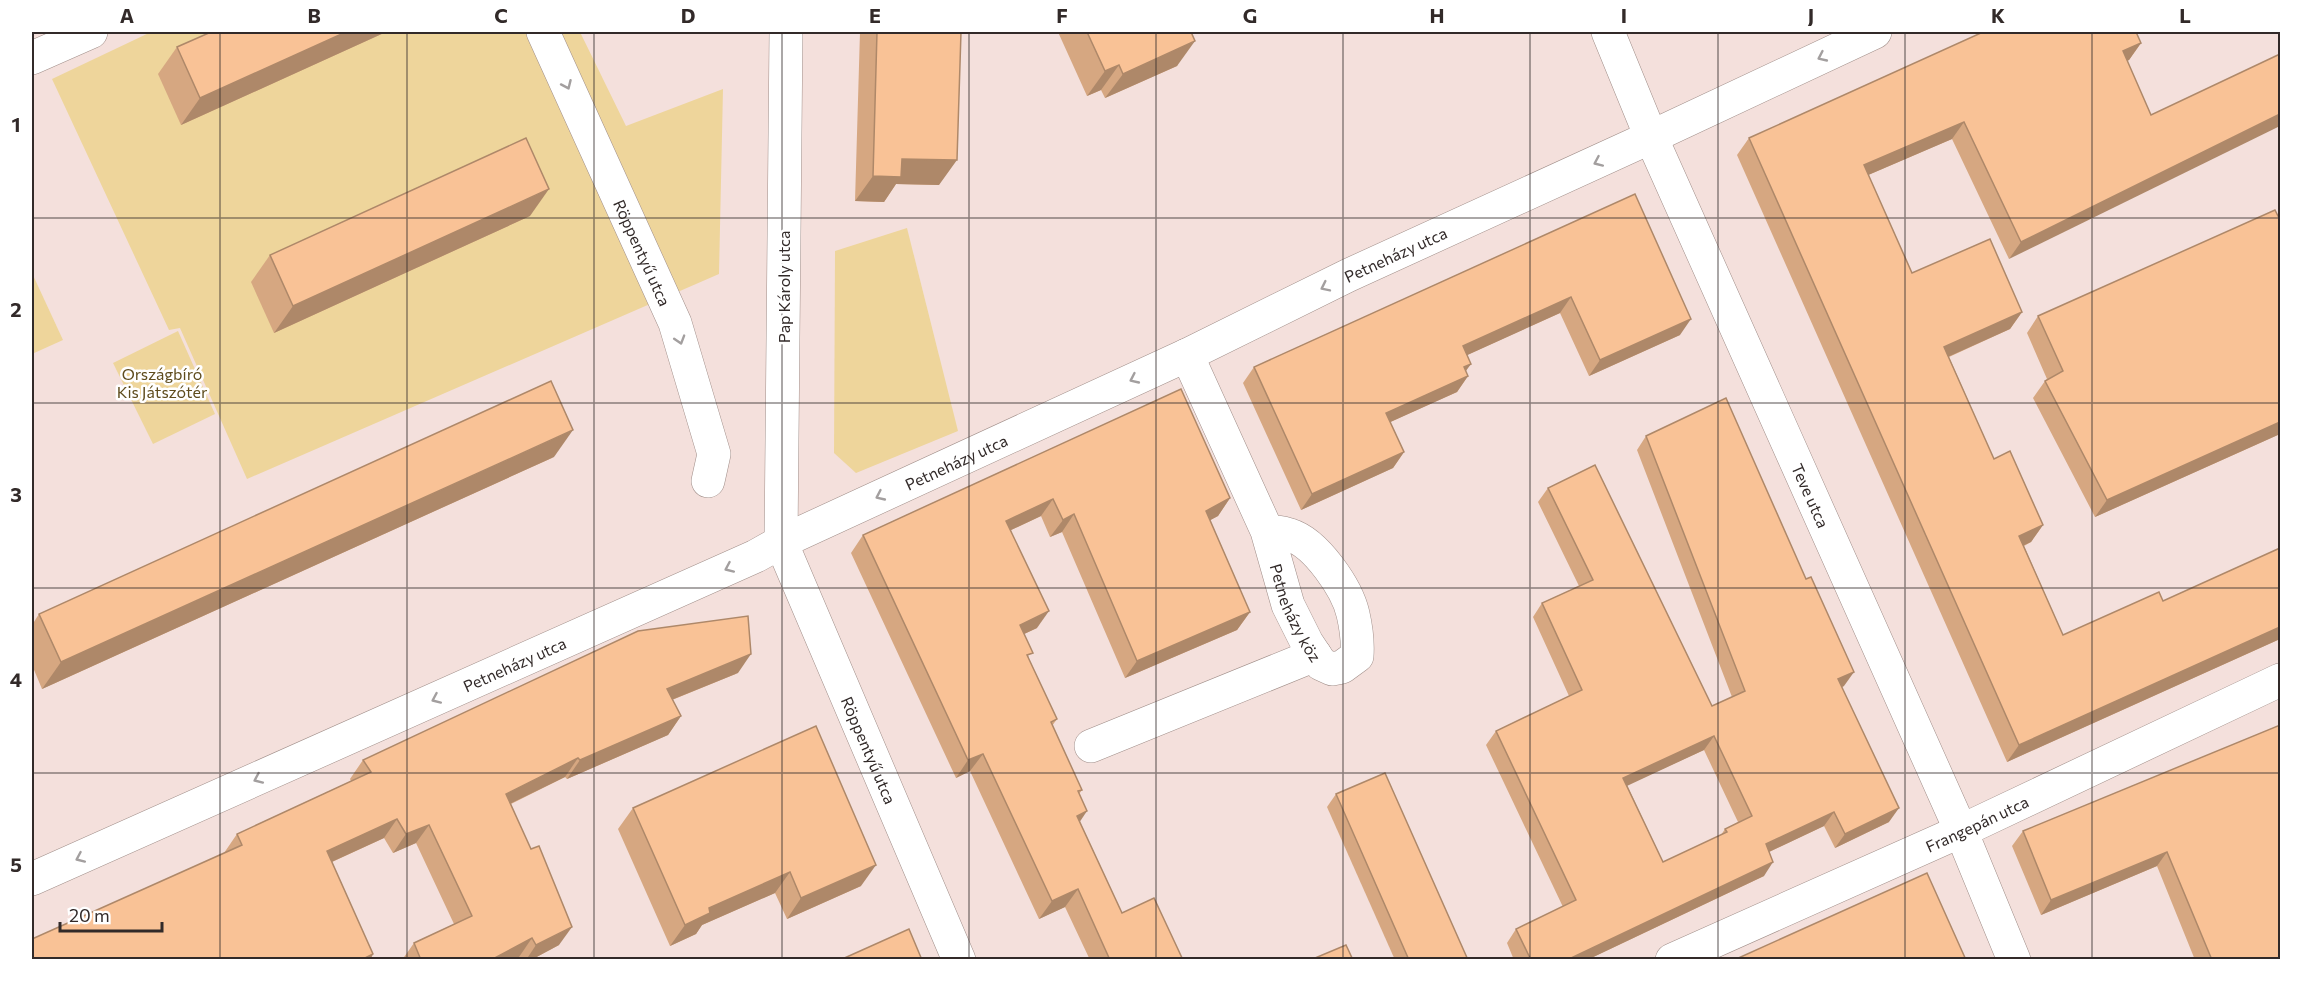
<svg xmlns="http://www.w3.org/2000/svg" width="2312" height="991" font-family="Commissioner,sans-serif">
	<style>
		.green { fill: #eed59b }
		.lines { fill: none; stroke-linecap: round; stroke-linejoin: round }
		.minor-casing { stroke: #a08e89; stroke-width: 34 }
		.minor { stroke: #fff; stroke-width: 33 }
		.wall { fill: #d6a781; fill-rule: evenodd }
		.shaded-wall { fill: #ae8869 }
		.building { fill: #f9c296; stroke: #ae8869; stroke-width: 1.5; fill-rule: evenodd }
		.oneway { stroke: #a39f9f }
		.grid { fill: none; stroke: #322a29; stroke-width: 1.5; stroke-opacity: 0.55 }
		.labels { text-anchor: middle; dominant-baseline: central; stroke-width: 5; stroke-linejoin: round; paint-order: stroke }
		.street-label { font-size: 16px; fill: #322a29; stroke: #fff }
		.park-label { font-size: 16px; fill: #5f4c1d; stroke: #fff }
		.neatline { fill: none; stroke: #322a29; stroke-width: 2 }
		.grid-label { font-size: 20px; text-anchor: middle; font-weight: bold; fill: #322a29 }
	</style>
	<rect width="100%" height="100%" fill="#f4e0dc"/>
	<g class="green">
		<path d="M151 32H580L626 126 723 89 719 274 247 479 180 328 169 330 52 79Z"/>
		<path d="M907 228 958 431 856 473 834 453 835 251Z"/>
		<path d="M32 273 63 340 32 354Z"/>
		<path d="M178 331 215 414 153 444 113 363Z"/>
	</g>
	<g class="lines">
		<defs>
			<g id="minor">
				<path id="s1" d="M543 32 675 323 714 454 708 481"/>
				<path id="s2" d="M786 32 781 542 959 960"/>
				<path id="s3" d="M1608 32 1651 137 1961 831 2014 960"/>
				<path d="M32 58 91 32"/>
				<path id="s4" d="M1187 355 1267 531 1288 605 1307 643 1321 664 1332 669 1342 667 1357 656C1358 642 1356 627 1353 614 1347 588 1316 543 1290 535 1283 532 1275 532 1267 531"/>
				<path d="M1091 746 1315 655"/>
				<path id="s5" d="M32 879 756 556 781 542 1187 355 1349 275 1651 137 1875 32"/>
				<path id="s6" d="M1672 960 1961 831 2280 680"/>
			</g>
		</defs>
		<use href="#minor" class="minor-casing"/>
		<use href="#minor" class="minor"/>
	</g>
	<g class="wall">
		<path d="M386 32 181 125 158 74 177 47Z"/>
		<path d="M860 32H961L939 185 896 184 884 202 855 201Z"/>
		<path d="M1058 32H1191L1177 66 1105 98 1101 90 1087 96Z"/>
		<path d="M2141 43 2129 60 2127 61 2151 115 2009 259 1952 139 1868 175 1912 273 2022 312 2010 329 1949 357 1994 459 2043 525 2031 542 2024 546 2063 635 2163 601 2280 548V639L2007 762 1737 155 1749 138Z"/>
		<path d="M1635 194 1680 335 1589 376 1560 313 1467 355 1466 372 1468 376 1457 392 1390 422 1404 452 1393 468 1301 510 1243 383 1254 367Z"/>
		<path d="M530 216 274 333 251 282 270 255Z"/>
		<path d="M2279 218 2280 434 2095 517 2033 398 2045 381 2047 379 2027 333 2038 316Z"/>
		<path d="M1181 389 1230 498 1218 516 1210 520 1250 612 1237 630 1125 678 1062 532 1050 537 1041 516 1011 530 1037 628 1024 634 1029 659 1057 719 1052 726 1082 790 1079 794 1080 822 1122 913 1183 960H1090L1065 907 1039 919 970 771 956 778 851 553 863 535Z"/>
		<path d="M1646 436 1844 686 1842 687 1889 822 1835 848 1824 826 1769 852 1764 876 1587 960H1514L1507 943 1516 929 1563 907 1486 745 1496 731 1569 696 1533 617 1542 603 1579 586 1538 502 1548 488 1712 706 1732 697 1637 450ZM1704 750 1738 822 1725 829 1721 835 1663 862 1627 785Z"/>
		<path d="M554 457 42 689 32 665V625L39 614Z"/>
		<path d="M738 673 672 700 681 716 668 735 567 779 565 777 511 804 559 945 531 960H521L519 957 514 960H402L414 943 454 924 416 843 393 853 384 838 332 862 373 954 370 960H32L224 853 237 834 351 781 350 779 363 760Z"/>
		<path d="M2280 725V960H2195L2157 866 2041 915 2012 846 2023 831Z"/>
		<path d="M1336 794 1468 960H1395L1327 807Z"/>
		<path d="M633 808 861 886 787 919 775 893 702 925 696 934 670 946 618 829Z"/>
	</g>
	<g class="shaded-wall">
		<path d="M346 32H386L181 125 200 98Z"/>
		<path d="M1195 41 1177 66 1105 98 1123 74Z"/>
		<path d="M2141 43 2129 60 2111 68 2123 51Z"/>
		<path d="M1119 65 1101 90 1087 96 1105 71Z"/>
		<path d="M2280 114V126L2009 259 2021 242Z"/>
		<path d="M1964 122 1952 139 1852 182 1864 165Z"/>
		<path d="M902 159 957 160 939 185 896 184 884 202 855 201 873 176Z"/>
		<path d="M549 189 530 216 274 333 293 306Z"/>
		<path d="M1571 297 1560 313 1452 362 1463 346Z"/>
		<path d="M2022 312 2010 329 1932 364 1944 347Z"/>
		<path d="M1691 319 1680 335 1589 376 1600 360Z"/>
		<path d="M1471 364 1460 379 1468 376 1457 392 1375 429 1386 413 1464 367Z"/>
		<path d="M2280 422V434L2095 517 2107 500Z"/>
		<path d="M573 430 554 457 42 689 61 662Z"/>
		<path d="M1404 452 1393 468 1301 510 1312 494Z"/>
		<path d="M1230 498 1218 516 1194 529 1206 511Z"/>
		<path d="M1053 499 1041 516 994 538 1006 521Z"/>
		<path d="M1074 514 1062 532 1050 537 1063 520Z"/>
		<path d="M2043 525 2031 542 2007 553 2019 536Z"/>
		<path d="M1049 611 1037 628 1007 642 1020 625Z"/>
		<path d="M1250 612 1237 630 1125 678 1137 661Z"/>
		<path d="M2280 627V639L2007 762 2019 745Z"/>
		<path d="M751 654 738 673 654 707 667 689Z"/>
		<path d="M1854 672 1844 686 1828 693 1838 679Z"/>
		<path d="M681 716 668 735 567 779 580 760Z"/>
		<path d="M1714 736 1704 750 1614 792 1623 778Z"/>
		<path d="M983 754 970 771 956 778 968 760Z"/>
		<path d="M578 758 565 777 493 812 506 794Z"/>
		<path d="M1899 808 1889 822 1835 848 1845 834Z"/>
		<path d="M1087 811 1075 829 1077 816Z"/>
		<path d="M1834 812 1824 826 1756 858 1766 844Z"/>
		<path d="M397 819 384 838 314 870 327 851Z"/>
		<path d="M429 825 416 843 393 853 406 834Z"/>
		<path d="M2167 852 2157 866 2041 915 2051 900Z"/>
		<path d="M1773 862 1764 876 1587 960H1567Z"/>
		<path d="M876 865 861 886 787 919 801 898Z"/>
		<path d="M790 872 775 893 702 925 696 934 670 946 685 925 709 908Z"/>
		<path d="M1078 889 1065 907 1039 919 1052 901Z"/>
		<path d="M572 927 559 945 531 960H526L536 945Z"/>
		<path d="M532 938 519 957 514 960H491Z"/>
		<path d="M373 954 370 960H361Z"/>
	</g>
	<g class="building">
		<path d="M211 32H346L200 98 177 47Z"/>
		<path d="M877 32H961L957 160 902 159 901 177 873 176Z"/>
		<path d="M1087 32H1191L1195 41 1123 74 1119 65 1105 71Z"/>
		<path d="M1983 32H2136L2141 43 2123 51 2151 115 2280 54V114L2021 242 1964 122 1864 165 1912 273 1990 239 2022 312 1944 347 1994 459 2010 451 2043 525 2019 536 2063 635 2159 592 2163 601 2280 548V627L2019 745 1749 138Z"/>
		<path d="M526 138 549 189 293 306 270 255Z"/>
		<path d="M1635 194 1691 319 1600 360 1571 297 1463 346 1471 364 1464 367 1468 376 1386 413 1404 452 1312 494 1254 367Z"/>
		<path d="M2275 210 2279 218H2280V422L2107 500 2045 381 2063 371 2038 316Z"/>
		<path d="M551 381 573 430 61 662 39 614Z"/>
		<path d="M1181 389 1230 498 1206 511 1250 612 1137 661 1074 514 1063 520 1053 499 1006 521 1049 611 1020 625 1033 653 1027 655 1057 719 1051 722 1082 790 1078 791 1087 811 1077 816 1122 913 1154 898 1183 960H1110L1078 889 1052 901 983 754 968 760 863 535Z"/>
		<path d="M1726 398 1806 579 1811 577 1854 672 1838 679 1899 808 1845 834 1834 812 1766 844 1773 862 1567 960H1531L1516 929 1576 900 1496 731 1582 690 1542 603 1593 580 1548 488 1595 465 1712 706 1745 691 1646 436ZM1714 736 1752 816 1725 829 1727 832 1663 862 1623 778Z"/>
		<path d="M748 616 751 654 667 689 681 716 580 760 578 758 506 794 531 849 539 846 572 927 536 945 532 938 491 960H421L414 943 472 916 429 825 406 834 397 819 327 851 373 954 361 960H32V939L242 845 237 834 371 772 363 760 638 631Z"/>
		<path d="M2280 725V960H2212L2167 852 2051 900 2023 831Z"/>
		<path d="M816 726 876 865 801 898 790 872 709 908 710 913 685 925 633 808Z"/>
		<path d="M1385 773 1468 960H1409L1336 794Z"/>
		<path d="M1927 873 1966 960H1734Z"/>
		<path d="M909 929 922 960H840Z"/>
		<path d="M1346 945 1353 960H1315V958Z"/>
	</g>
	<defs><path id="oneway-chevron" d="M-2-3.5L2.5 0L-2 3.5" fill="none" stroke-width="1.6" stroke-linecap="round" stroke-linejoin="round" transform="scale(1.5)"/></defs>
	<g class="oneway">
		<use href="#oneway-chevron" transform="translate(1822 57) rotate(155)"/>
		<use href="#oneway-chevron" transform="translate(567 85) rotate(66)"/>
		<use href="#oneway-chevron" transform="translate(1598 162) rotate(156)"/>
		<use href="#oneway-chevron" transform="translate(1325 287) rotate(154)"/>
		<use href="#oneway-chevron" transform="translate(680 340) rotate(73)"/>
		<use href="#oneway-chevron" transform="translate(1134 379) rotate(155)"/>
		<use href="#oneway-chevron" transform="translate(880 496) rotate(155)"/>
		<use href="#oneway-chevron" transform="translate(729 568) rotate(156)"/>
		<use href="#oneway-chevron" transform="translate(436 699) rotate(156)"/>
		<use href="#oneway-chevron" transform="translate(258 779) rotate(156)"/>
		<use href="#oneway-chevron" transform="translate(80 858) rotate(156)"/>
	</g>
	<path class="grid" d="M220 32V960M407 32V960M594 32V960M782 32V960M969 32V960M1156 32V960M1343 32V960M1530 32V960M1718 32V960M1905 32V960M2092 32V960M32 218H2280M32 403H2280M32 588H2280M32 773H2280"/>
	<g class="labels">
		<g class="street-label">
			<text stroke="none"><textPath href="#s1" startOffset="242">Röppentyű utca</textPath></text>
			<text stroke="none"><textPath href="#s5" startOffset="1500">Petneházy utca</textPath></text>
			<text transform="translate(783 287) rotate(-90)">Pap Károly utca</text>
			<text stroke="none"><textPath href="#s5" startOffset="1014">Petneházy utca</textPath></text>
			<text stroke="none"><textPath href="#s3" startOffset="506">Teve utca</textPath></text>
			<text stroke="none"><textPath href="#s4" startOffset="280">Petneházy köz</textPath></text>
			<text stroke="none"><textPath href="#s5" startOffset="528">Petneházy utca</textPath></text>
			<text stroke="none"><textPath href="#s2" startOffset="736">Röppentyű utca</textPath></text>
			<text stroke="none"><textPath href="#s6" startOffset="334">Frangepán utca</textPath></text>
		</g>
		<g class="park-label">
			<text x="162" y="373">Országbíró<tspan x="162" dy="18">Kis Játszótér</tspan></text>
		</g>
	</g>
	<rect width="2312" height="991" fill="none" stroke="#ffffff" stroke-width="66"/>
	<path d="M60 922v9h102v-9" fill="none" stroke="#322a29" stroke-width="3"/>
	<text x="69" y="922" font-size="18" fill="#322a29" stroke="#ffffff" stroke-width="4.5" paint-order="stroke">20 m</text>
	<rect x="33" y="33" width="2246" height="925" class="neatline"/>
	<g class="grid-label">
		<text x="127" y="23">A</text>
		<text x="314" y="23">B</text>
		<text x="501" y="23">C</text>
		<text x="688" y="23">D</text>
		<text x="875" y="23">E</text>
		<text x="1062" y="23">F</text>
		<text x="1250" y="23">G</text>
		<text x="1437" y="23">H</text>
		<text x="1624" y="23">I</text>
		<text x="1811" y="23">J</text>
		<text x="1998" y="23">K</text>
		<text x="2185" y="23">L</text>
		<text x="16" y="132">1</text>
		<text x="16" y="317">2</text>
		<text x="16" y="502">3</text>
		<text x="16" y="687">4</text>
		<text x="16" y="872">5</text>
	</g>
</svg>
